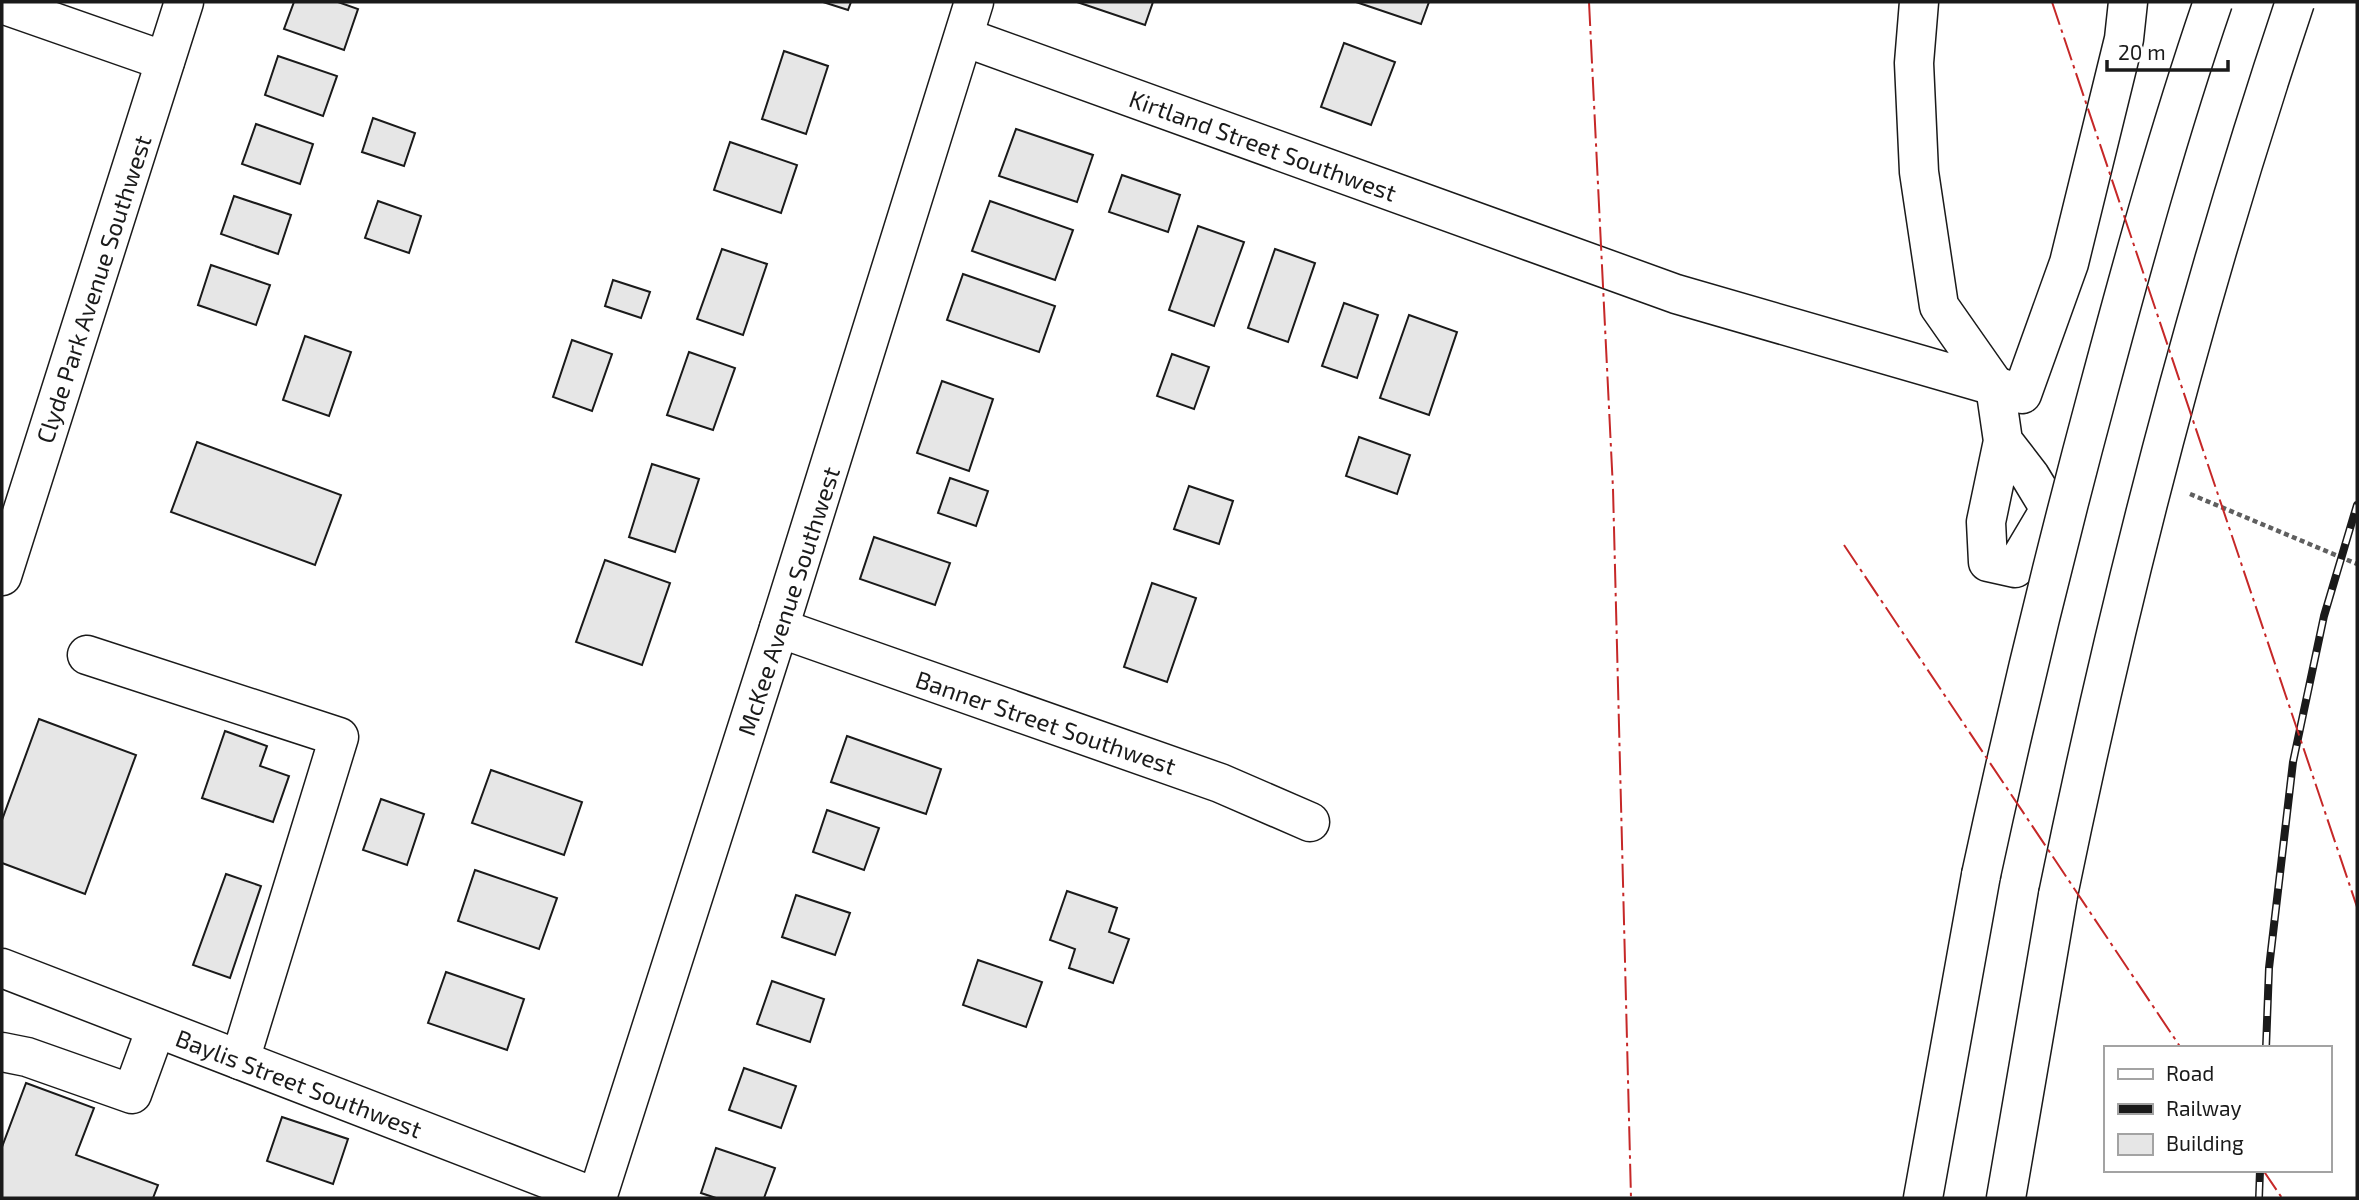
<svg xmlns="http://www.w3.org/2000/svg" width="2359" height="1200" font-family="'Exo 2',sans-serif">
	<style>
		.building { fill: #e6e6e6; stroke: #1a1a1a; stroke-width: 2 }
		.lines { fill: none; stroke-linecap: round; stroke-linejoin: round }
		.minor-casing { stroke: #1a1a1a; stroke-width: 41 }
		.major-casing { stroke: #1a1a1a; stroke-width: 41 }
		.highway-casing { stroke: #1a1a1a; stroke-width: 41 }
		.path { stroke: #5f5f5f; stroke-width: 4.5; stroke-dasharray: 5 3.5; stroke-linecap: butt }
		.minor { stroke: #fff; stroke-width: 38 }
		.major { stroke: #fff; stroke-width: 38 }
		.highway { stroke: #fff; stroke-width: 38 }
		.rail-casing { stroke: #1a1a1a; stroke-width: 8 }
		.rail { stroke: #fff; stroke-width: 5; stroke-dasharray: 16; stroke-linecap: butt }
		.highway-bridge-casing { stroke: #1a1a1a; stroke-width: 41; stroke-linecap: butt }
		.highway-bridge { stroke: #fff; stroke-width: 38 }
		.power { stroke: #c62828; stroke-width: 2; stroke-dasharray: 24 5 3.5 5; stroke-linecap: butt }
		.labels { text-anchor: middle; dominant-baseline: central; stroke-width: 5; stroke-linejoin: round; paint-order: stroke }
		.street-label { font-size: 24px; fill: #1a1a1a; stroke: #fff }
	</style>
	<rect width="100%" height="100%" fill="#fff"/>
	<g class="building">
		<path d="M294 2H338L358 9 344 50 284 29Z"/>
		<path d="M823 2H851L848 10Z"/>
		<path d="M1077 2H1153L1145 25Z"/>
		<path d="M1356 2H1429L1421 24Z"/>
		<path d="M1344 43 1395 62 1371 125 1321 107Z"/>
		<path d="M784 51 828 66 806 134 762 119Z"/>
		<path d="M278 56 337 76 323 116 265 95Z"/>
		<path d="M373 118 415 133 404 166 362 152Z"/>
		<path d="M256 124 313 144 300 184 242 164Z"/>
		<path d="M1016 129 1093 155 1077 202 999 176Z"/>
		<path d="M730 142 797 165 781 213 714 190Z"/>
		<path d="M1122 175 1180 195 1168 232 1109 212Z"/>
		<path d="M234 196 291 215 278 254 221 234Z"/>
		<path d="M378 201 421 216 409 253 365 238Z"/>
		<path d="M990 201 1073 230 1055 280 972 251Z"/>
		<path d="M1198 226 1244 242 1214 326 1169 310Z"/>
		<path d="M722 249 767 264 743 335 697 319Z"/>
		<path d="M1275 249 1315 263 1288 342 1248 328Z"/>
		<path d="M211 265 270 285 256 325 198 305Z"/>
		<path d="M963 274 1055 306 1039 352 947 320Z"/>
		<path d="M613 280 650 292 641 318 605 306Z"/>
		<path d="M1344 303 1378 315 1357 378 1322 366Z"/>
		<path d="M1409 315 1457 332 1429 415 1380 398Z"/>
		<path d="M305 336 351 352 329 416 283 400Z"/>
		<path d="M572 340 612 354 592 411 553 397Z"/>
		<path d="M689 352 735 368 713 430 667 415Z"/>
		<path d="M1172 354 1209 367 1194 409 1157 396Z"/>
		<path d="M942 381 993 399 969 471 917 453Z"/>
		<path d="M1359 437 1410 455 1397 494 1346 476Z"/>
		<path d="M197 442 341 495 315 565 171 512Z"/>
		<path d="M652 464 699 479 675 552 629 537Z"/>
		<path d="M950 478 988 491 976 526 938 513Z"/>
		<path d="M1189 486 1233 501 1219 544 1174 529Z"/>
		<path d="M874 537 950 563 935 605 860 579Z"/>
		<path d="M605 560 670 583 642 665 576 642Z"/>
		<path d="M1152 583 1196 598 1167 682 1124 667Z"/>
		<path d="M39 719 136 755 85 894 2 863V820Z"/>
		<path d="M225 731 267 746 260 766 289 776 273 822 202 798Z"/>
		<path d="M847 736 941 769 926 814 831 782Z"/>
		<path d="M491 770 582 802 564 855 472 823Z"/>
		<path d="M381 799 424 814 407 865 363 850Z"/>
		<path d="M827 810 879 828 864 870 813 852Z"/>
		<path d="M475 870 557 898 539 949 458 921Z"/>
		<path d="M226 874 261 886 230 978 193 965Z"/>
		<path d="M1067 891 1117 908 1109 932 1129 939 1113 983 1069 968 1075 949 1050 940Z"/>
		<path d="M796 895 850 913 835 955 782 937Z"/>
		<path d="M978 960 1042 982 1026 1027 963 1005Z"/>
		<path d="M446 972 524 999 507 1050 428 1023Z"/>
		<path d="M772 981 824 999 810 1042 757 1024Z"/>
		<path d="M744 1068 796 1086 781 1128 729 1110Z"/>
		<path d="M26 1083 94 1108 76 1155 158 1185 153 1198H2V1147Z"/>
		<path d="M282 1117 348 1139 333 1184 267 1161Z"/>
		<path d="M716 1148 775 1168 764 1198H716L701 1193Z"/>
	</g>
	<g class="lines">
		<defs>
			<g id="minor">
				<path d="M1919 2 1914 63 1919 172 1939 306 1995 386 2003 441 1986 522 1988 562 2015 568 2050 509 2030 476 2003 441"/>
				<path d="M2 4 165 61"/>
				<path d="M964 37 1676 294 2022 394 2069 263 2124 39 2128 2"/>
				<path d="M779 628 1220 783 1310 822"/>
				<path d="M87 655 339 737 240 1060"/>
				<path d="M2 968 597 1198"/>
				<path d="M2 1052 27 1057 132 1094 156 1028"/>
				<path d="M597 1198 779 628 974 2"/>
			</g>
			<path id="major" d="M2 576 184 2"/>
			<g id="highway">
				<path d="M1923 1198 1981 875"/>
				<path d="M2006 1198 2058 895"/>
			</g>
		</defs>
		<use href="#minor" class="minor-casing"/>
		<use href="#major" class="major-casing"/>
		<use href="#highway" class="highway-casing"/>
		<path class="path" d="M2190 494 2357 564"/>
		<use href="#minor" class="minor"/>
		<use href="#major" class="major"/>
		<use href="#highway" class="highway"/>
		<defs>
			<g id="rail">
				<path d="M2266 1048 2269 968 2293 762 2324 616 2357 505"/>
				<path d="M2259 1198 2260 1170"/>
			</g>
		</defs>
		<use href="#rail" class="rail-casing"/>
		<use href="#rail" class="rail"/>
		<defs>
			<g id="highway-bridge">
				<path d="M1981 875C2016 713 2055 552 2098 392 2133 261 2169 130 2213 2"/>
				<path d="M2058 895C2120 593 2197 294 2295 2"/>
			</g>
		</defs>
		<use href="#highway-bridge" class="highway-bridge-casing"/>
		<use href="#highway-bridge" class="highway-bridge"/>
		<g class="power">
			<path d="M1589 2 1613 489 1631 1198"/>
			<path d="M2052 2 2357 907"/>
			<path d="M1844 545 2181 1048"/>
			<path d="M2263 1170 2282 1198"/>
		</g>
	</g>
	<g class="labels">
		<g class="street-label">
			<text transform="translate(1263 145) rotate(20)">Kirtland Street Southwest</text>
			<text transform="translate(93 289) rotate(-72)">Clyde Park Avenue Southwest</text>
			<text transform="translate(788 601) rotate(-72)">McKee Avenue Southwest</text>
			<text transform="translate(1046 722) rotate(19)">Banner Street Southwest</text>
			<text transform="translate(299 1083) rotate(21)">Baylis Street Southwest</text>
		</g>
	</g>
	<rect width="2359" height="1200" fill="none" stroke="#1a1a1a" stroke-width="7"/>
	<rect x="2104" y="1046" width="228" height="126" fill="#ffffff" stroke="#a3a3a3" stroke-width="2"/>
	<rect x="2118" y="1069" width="35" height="10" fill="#ffffff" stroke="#a3a3a3" stroke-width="2"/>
	<text x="2166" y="1081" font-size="21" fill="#1a1a1a">Road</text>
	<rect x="2118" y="1104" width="35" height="10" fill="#1a1a1a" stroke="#a3a3a3" stroke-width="2"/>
	<text x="2166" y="1116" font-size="21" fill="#1a1a1a">Railway</text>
	<rect x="2118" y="1134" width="35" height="21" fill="#e6e6e6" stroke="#a3a3a3" stroke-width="2"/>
	<text x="2166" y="1151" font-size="21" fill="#1a1a1a">Building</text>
	<path d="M2107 60v10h121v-10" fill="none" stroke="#1a1a1a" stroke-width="3.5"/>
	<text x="2118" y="60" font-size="21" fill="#1a1a1a" stroke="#ffffff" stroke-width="5" paint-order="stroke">20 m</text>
</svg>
